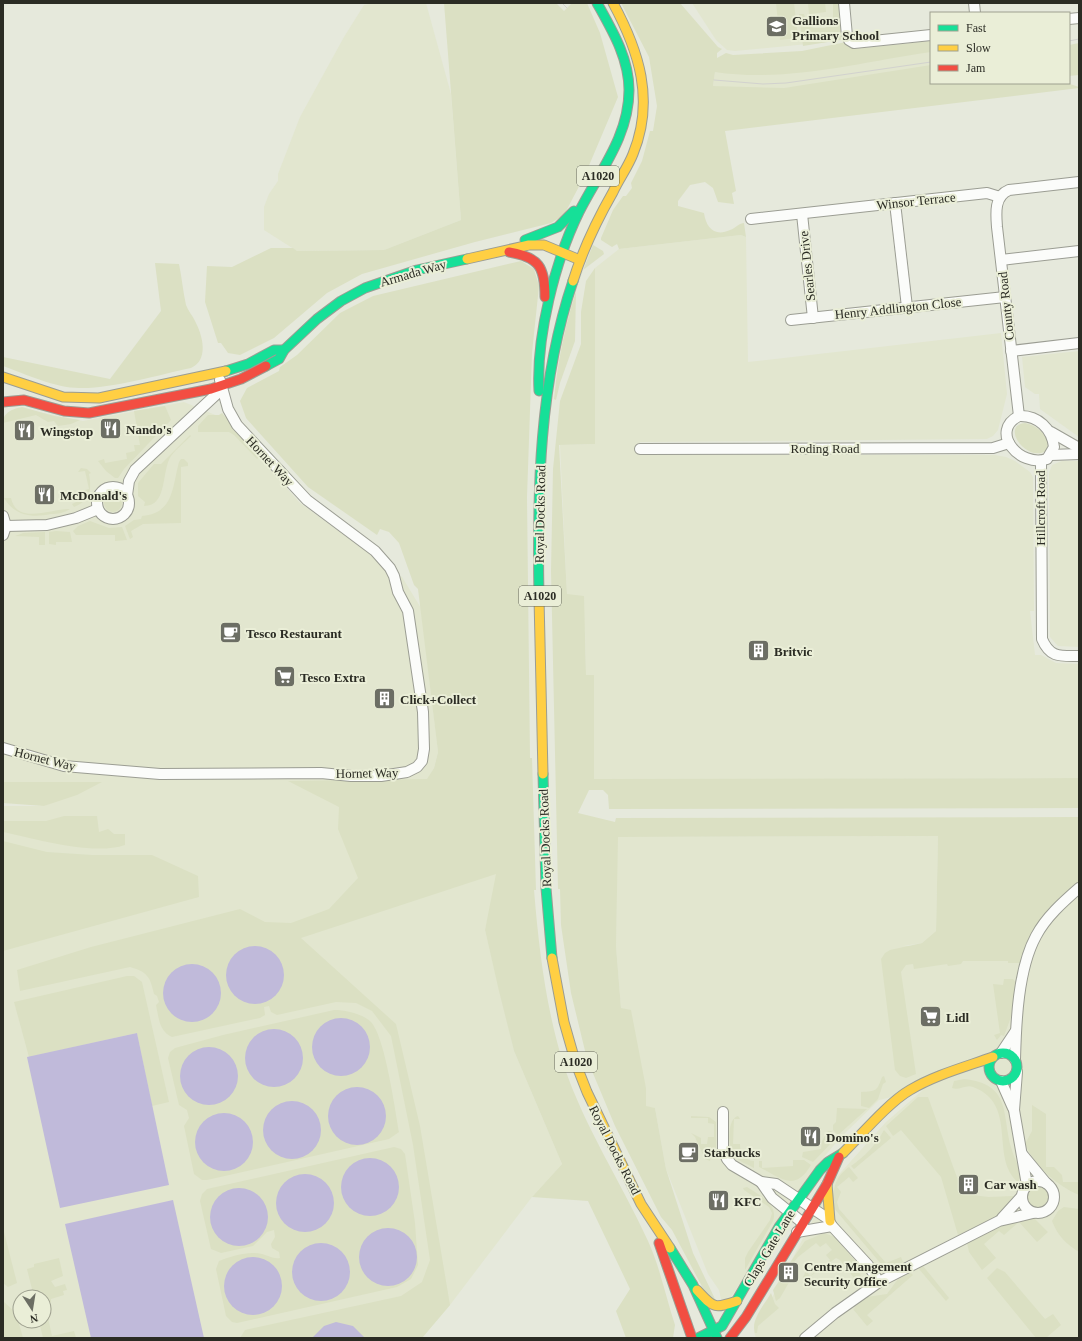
<svg xmlns="http://www.w3.org/2000/svg" width="1082" height="1341" font-family="Georgia,serif">
	<style>
		.built { fill: #e2e6cf; fill-rule: evenodd }
		.green { fill: #dbe0c3 }
		.water { fill: #c0bada }
		.lines { fill: none; stroke-linecap: round; stroke-linejoin: round }
		.street-casing { stroke: #9b9d93; stroke-width: 12 }
		.fast-casing { stroke: #9b9d93; stroke-width: 11 }
		.slow-casing { stroke: #9b9d93; stroke-width: 11 }
		.jam-casing { stroke: #9b9d93; stroke-width: 11 }
		.street { stroke: #fbfcfa; stroke-width: 10 }
		.fast { stroke: #16e098; stroke-width: 9 }
		.slow { stroke: #ffcf43; stroke-width: 9 }
		.jam { stroke: #f24e42; stroke-width: 9 }
		.tram { stroke: #d2d2ce; stroke-width: 1 }
		.labels { text-anchor: middle; dominant-baseline: central; stroke-width: 4; stroke-linejoin: round; paint-order: stroke }
		.shield { fill: #eaeed7; stroke: #64665a; stroke-width: 1 }
		.shield-label { font-size: 12px; font-weight: bold; fill: #2b2c24 }
		.poi-label { font-size: 13px; font-weight: bold; fill: #2b2c24; stroke: #eaeed7; text-anchor: start }
		.street-label { font-size: 13px; fill: #2b2c24; stroke: #eaeed7 }
	</style>
	<rect width="100%" height="100%" fill="#e6e9dc"/>
	<g class="built">
		<path d="M375 3H426L451 94 461 220 384 250 297 251 264 230V207L269 194 278 181V174L300 117 344 37 364 5Z"/>
		<path d="M692 3H840L828 42 735 51 727 50 716 40Z"/>
		<path d="M931 41V72L758 91 713 86 716 65Z"/>
		<path d="M741 235 746 237 748 362 1001 333 1007 394 998 430 993 436 987 439 640 442 639 455H995L1006 457 1015 461 1030 472 1033 477 1034 611H1030L1035 655H1041L1056 663 1079 664V778L594 780V676L586 675 585 630 567 595 560 445 595 444V268L619 249Z"/>
		<path d="M1079 351V437L1040 409 1039 394H1035L1025 387 1022 357Z"/>
		<path d="M184 402 225 419 300 503 402 577 421 608 438 752 434 768 427 780 308 782 521 785 485 930 514 1051 562 1164 532 1197 450 1305 422 1338H3V806H44L101 782H3V418L10 411 18 408 83 421ZM20 1297H44V1321H20Z"/>
		<path d="M1062 461H1079V647L1058 646 1050 637 1049 473 1052 465Z"/>
		<path d="M938 836 936 931 922 943 904 946 1028 947 1079 884V1338H756L754 1332 833 1181 886 1122 923 1090 879 1100 839 1139 814 1169 729 1300 721 1299 719 1290 708 1274 666 1169 655 1108 646 1107V1088L621 1008 616 946 617 837Z"/>
	</g>
	<g class="green">
		<path d="M444 3H556L564 11 572 3H587L600 33 618 97 585 175 564 215 551 223 475 242 362 274 327 293 274 338 240 355 228 353 221 343H218L205 302 207 266 232 267 271 248H293L297 251 384 250 461 220Z"/>
		<path d="M621 3H680L718 47 722 49 717 53V58L726 53 733 55 802 51 846 42 855 49 931 41V52C860 62 787 83 715 72L713 86 784 88 931 65V83H1067L1079 87V88L725 131 736 191 732 193 734 204 718 202 713 188 705 182 690 185 678 201V206L704 213C706 228 715 237 730 230 736 228 737 224 744 223L746 237 741 235 619 249 617 244 612 247 601 240V238L613 210 623 196H626L632 188 631 183 642 161 650 131H653L657 106 649 57Z"/>
		<path d="M776 3H794L798 38 780 40Z"/>
		<path d="M808 3H825L826 12 809 14Z"/>
		<path d="M833 3H840L846 39 803 46 799 14H804L806 21 813 28H825L833 20Z"/>
		<path d="M1079 43V75L1069 76V45Z"/>
		<path d="M593 245 603 251 604 254 583 270 576 290 575 341 560 383 556 400 554 399C559 346 572 295 593 245Z"/>
		<path d="M521 261 534 269 539 286 532 353 527 497 530 758H532L536 890H534C539 950 546 1009 564 1066 585 1128 621 1182 648 1241 660 1267 666 1298 675 1325L673 1338H626L616 1311 630 1289 588 1201 532 1197 562 1164 514 1051 499 991 485 930 496 874 301 938 396 1024 420 1126 450 1305 422 1338H240L245 1330 401 1296 422 1282 430 1260 413 1145 391 1036 372 1011 356 1003 336 1002 277 1015 271 1012 269 1006 264 1007 265 1015 260 1018 172 1037C159 1031 159 1019 156 1005L159 1002 157 996 154 994C150 976 147 972 130 967L20 991 17 970 91 947 240 909 265 922 291 923 329 909 358 878 338 829 339 807 288 781 427 779 434 768 438 752 418 589 414 585 399 543 389 532 380 529 377 535 308 487 246 418 240 401 247 388 279 371 280 367 297 355 340 313 373 296Z"/>
		<path d="M155 263 179 264C182 278 183 292 186 305 188 311 193 316 195 321 203 336 209 360 191 368 158 375 111 389 79 388 56 388 25 374 3 366V357L110 379 161 311Z"/>
		<path d="M595 268V444L559 445 567 594 584 596 586 675H594V779L1079 778V808L609 809 608 795 603 790H589L578 813 615 822 616 818 1079 817V884L1069 893 1021 963H1008V961H963L961 964 948 966 947 964 914 969 913 964 906 965 901 972 916 1074 906 1078 900 1076 895 1070 881 959 885 953 890 950 922 943 936 931 938 836 618 837 616 946 621 1008 631 1010 646 1088V1106L655 1108 666 1169 693 1253 716 1301 706 1294 672 1230 661 1217 615 1126 587 1059 571 993 561 925 560 889H558L551 571 553 469 560 401 581 344V312L586 281Z"/>
		<path d="M165 406 171 420 124 469 118 478H115L106 471 98 461 104 459 105 463 127 459 126 453 135 451 134 445H140L134 411Z"/>
		<path d="M22 407 54 416 80 420 71 424 58 426 54 421 48 422 36 415 3 423C3 412 13 409 22 407Z"/>
		<path d="M222 413 260 456 257 459 234 435 229 432H198V426L208 415H219Z"/>
		<path d="M1025 423C1037 425 1053 438 1046 451 1026 463 1000 425 1025 423Z"/>
		<path d="M190 435 191 436C185 442 176 449 171 456 161 471 168 506 144 506L145 502 138 496V483L154 464H161Z"/>
		<path d="M181 459H184L188 463V466L181 467V523L143 524 131 531 133 537 130 539 125 526 134 520 141 519 142 516C174 513 172 488 179 462Z"/>
		<path d="M81 468 87 469 91 473 89 474C92 490 90 501 74 507L72 504 80 500 81 491 89 489 85 471 78 472Z"/>
		<circle cx="113" cy="503" r="9"/>
		<path d="M4 498H11C17 526 52 508 70 509 64 513 58 514 51 514 32 518 15 516 4 498Z"/>
		<path d="M90 521 109 528 122 527 127 540 115 541V535H76L73 531 78 526Z"/>
		<path d="M56 531 70 532 72 542H56V545L49 544V532Z"/>
		<path d="M45 532V545H39V537L15 536 23 533Z"/>
		<path d="M3 782H102L77 795 44 806 3 803Z"/>
		<path d="M64 816H97L99 832 108 829 114 834H125V845C93 856 36 839 3 832V821H46Z"/>
		<path d="M3 841 47 852 92 855H152L198 876 199 897 3 951Z"/>
		<path d="M127 976H134L142 982 169 1102 152 1106 137 1033 29 1057 14 1002Z"/>
		<path d="M1004 979H1013L1016 983 1011 1017 1004 1036 1001 1035 997 1040 994 1035 1000 1033 993 984 1003 985Z"/>
		<path d="M334 1010C345 1010 363 1014 371 1022 385 1037 395 1109 399 1132L389 1139 207 1180H202L194 1174 184 1126 189 1118 187 1110 179 1105 168 1058 170 1052 175 1048 223 1035Z"/>
		<path d="M884 1076 886 1082 883 1084 878 1099 869 1108 861 1106V1092C877 1091 877 1091 882 1077Z"/>
		<path d="M964 1079C1011 1084 1002 1113 1011 1147 1014 1158 1019 1166 1021 1176L1018 1182C989 1158 1019 1104 973 1087 966 1084 959 1091 952 1088L954 1081Z"/>
		<path d="M918 1097H928L963 1194 989 1197 1013 1196 1019 1206 958 1235 941 1177 901 1130 893 1136 886 1126Z"/>
		<path d="M1032 1105 1046 1114V1167H1054L1062 1175 1063 1182H1079V1195C1056 1185 1036 1167 1025 1144L1032 1131Z"/>
		<path d="M837 1108 867 1109 838 1135 833 1130V1125L836 1122Z"/>
		<path d="M691 1116 709 1117 716 1122V1149H713L710 1161 705 1159 695 1137 691 1133 701 1138V1144H707L708 1137H714V1124L708 1123V1118H691Z"/>
		<path d="M738 1116 740 1119H734L733 1144H740C740 1154 744 1160 754 1161V1168C747 1164 737 1161 733 1154 728 1145 727 1119 738 1116Z"/>
		<path d="M884 1130 891 1138 854 1169 851 1166C865 1156 876 1145 884 1130Z"/>
		<path d="M828 1131H831L837 1137 813 1162 802 1157 803 1152 821 1149 822 1141Z"/>
		<path d="M394 1147 401 1149 405 1154 415 1223 418 1265 411 1279 397 1287 237 1323 232 1322 226 1316 216 1269 219 1261C232 1256 248 1251 262 1254 270 1256 272 1259 280 1258L279 1252 272 1248 271 1244 275 1237 274 1230 267 1232 253 1246 221 1253 211 1249 200 1201 202 1194 207 1189Z"/>
		<path d="M793 1160H804L811 1165C795 1192 782 1179 759 1167V1161H762V1168L793 1166Z"/>
		<path d="M849 1167 858 1178 853 1182 849 1177 837 1187 841 1192 837 1202 839 1209 886 1263 901 1257 903 1262C895 1266 890 1270 882 1265L833 1207C833 1189 834 1178 849 1167Z"/>
		<circle cx="1038" cy="1197" r="11"/>
		<path d="M747 1187C759 1195 779 1204 773 1221L745 1270V1258L748 1252 770 1220 772 1213 769 1207 744 1190 743 1188Z"/>
		<path d="M1064 1207 1079 1209V1252C1065 1243 1058 1236 1052 1221L1058 1211Z"/>
		<path d="M1028 1217 1035 1219 1048 1232 1037 1242 1019 1222 1004 1235 999 1231 984 1244 996 1258 982 1270 969 1252 967 1243 1019 1218Z"/>
		<path d="M3 1228 17 1283 8 1287 3 1283Z"/>
		<path d="M824 1233 835 1237 861 1268 858 1270 863 1280 858 1283 840 1260 836 1258 805 1280 803 1277 806 1271 810 1276 830 1260 826 1255 832 1250 826 1243 820 1247 816 1243 798 1257 789 1268 787 1267 805 1241Z"/>
		<path d="M59 1258 63 1276 51 1281 55 1287 65 1284 67 1290 63 1291 64 1295 51 1299V1302L45 1304 52 1336 74 1331 76 1338H43L39 1321H44V1297H34L27 1269 34 1267V1264Z"/>
		<path d="M923 1266 949 1298 946 1301 919 1269Z"/>
		<path d="M997 1268 1005 1272 1045 1319 1053 1314 1061 1325 1046 1338H1036L987 1278Z"/>
		<path d="M911 1273 913 1275 867 1315 873 1321 867 1326 853 1309 855 1308 854 1306 867 1297 887 1294 898 1279Z"/>
		<path d="M783 1275 791 1279 780 1298 776 1301 773 1290Z"/>
		<path d="M771 1293 775 1304 779 1308 758 1326 757 1333H755C750 1320 765 1304 771 1293Z"/>
		<path d="M3 1301 16 1313 23 1338H3Z"/>
	</g>
	<g class="water">
		<circle cx="255" cy="975" r="29"/>
		<circle cx="192" cy="993" r="29"/>
		<circle cx="341" cy="1047" r="29"/>
		<circle cx="274" cy="1058" r="29"/>
		<path d="M137 1033 169 1185 60 1208 27 1057Z"/>
		<circle cx="209" cy="1076" r="29"/>
		<circle cx="357" cy="1116" r="29"/>
		<circle cx="292" cy="1130" r="29"/>
		<circle cx="224" cy="1142" r="29"/>
		<circle cx="370" cy="1187" r="29"/>
		<circle cx="305" cy="1203" r="29"/>
		<circle cx="239" cy="1217" r="29"/>
		<path d="M173 1200 204 1338H91L65 1224Z"/>
		<circle cx="388" cy="1257" r="29"/>
		<circle cx="321" cy="1272" r="29"/>
		<circle cx="253" cy="1286" r="29"/>
		<path d="M336 1322 353 1326 365 1338H312L324 1326Z"/>
	</g>
	<g class="lines">
		<defs>
			<g id="street">
				<path d="M844 3 847 36 849 40 854 43 931 35"/>
				<path d="M974 3 975 13"/>
				<path d="M1069 19 1079 18"/>
				<path d="M895 203 907 307"/>
				<path d="M802 214 813 318"/>
				<path d="M751 219 987 193 1000 197"/>
				<path d="M1001 260 1079 251"/>
				<path d="M791 320 1005 297"/>
				<path d="M1011 351 1079 343"/>
				<path d="M1019 416 997 227C996 214 994 196 1009 190L1079 182"/>
				<path d="M1019 416C1038 415 1052 429 1054 447L1047 459C1019 468 989 431 1019 416Z"/>
				<path d="M1051 432 1079 448"/>
				<path d="M640 449 993 448 1009 443"/>
				<path d="M1051 455 1079 454"/>
				<path d="M1041 461 1042 639C1050 658 1060 656 1079 656"/>
				<circle cx="113" cy="503" r="16"/>
				<path d="M127 495 129 481 135 470 222 389"/>
				<path d="M3 516 6 526 3 535"/>
				<path d="M6 526 47 525 76 518 98 509"/>
				<path d="M3 748 64 766 160 774 321 773 351 776H381L407 772 417 767 422 761 424 749 423 712 408 611 398 592 394 576 390 568 375 551 307 500 237 425 228 409 220 380"/>
				<path d="M1001 1053 1015 1032"/>
				<path d="M1015 1059C1016 1022 1018 969 1036 936 1046 917 1063 902 1079 888"/>
				<path d="M1017 1072 1014 1110 1027 1185"/>
				<path d="M1001 1081 1013 1108"/>
				<path d="M723 1112V1149L727 1159 732 1165 761 1182 776 1184 827 1218 832 1226 868 1265 879 1282"/>
				<path d="M1022 1154 1046 1183"/>
				<circle cx="1038" cy="1197" r="16"/>
				<path d="M761 1182 772 1198 803 1223"/>
				<path d="M1002 1218 1022 1196"/>
				<path d="M797 1232 832 1226"/>
				<path d="M805 1338 835 1313 879 1282 999 1221 1033 1213"/>
			</g>
			<g id="fast">
				<path d="M525 240 558 227 574 211"/>
				<path d="M266 366 279 359 284 350 317 319 341 301 365 288 417 270 467 259"/>
				<path d="M226 371 248 364 274 350H284"/>
				<path d="M539 391C536 337 555 261 579 212 599 172 629 137 629 90 629 58 612 30 597 3"/>
				<path d="M539 598C537 491 539 382 573 281"/>
				<path d="M543 774 546 888 552 958"/>
				<circle cx="1003" cy="1067" r="14"/>
				<path d="M670 1248 693 1285 717 1338"/>
				<path d="M698 1338 722 1326 779 1227 820 1170 828 1162 843 1153"/>
			</g>
			<g id="slow">
				<path d="M467 259 529 245H544L580 260"/>
				<path d="M573 281C583 249 597 220 613 192 619 179 628 167 633 154 655 100 639 51 613 3"/>
				<path d="M3 377 63 397 99 398 226 371"/>
				<path d="M539 598 543 774"/>
				<path d="M552 958 564 1022 576 1064 587 1092 641 1204 670 1248"/>
				<path d="M843 1153C861 1135 889 1102 910 1090 935 1075 965 1067 993 1057"/>
				<path d="M827 1184 830 1221"/>
				<path d="M697 1290C714 1308 713 1309 737 1301"/>
			</g>
			<g id="jam">
				<path d="M509 252C539 257 545 267 545 297"/>
				<path d="M3 402 24 400 64 411 89 413 211 389 241 379 266 366"/>
				<path d="M659 1243 692 1338"/>
				<path d="M730 1338 746 1317 827 1184 839 1157"/>
			</g>
		</defs>
		<use href="#street" class="street-casing"/>
		<use href="#fast" class="fast-casing"/>
		<use href="#slow" class="slow-casing"/>
		<use href="#jam" class="jam-casing"/>
		<use href="#street" class="street"/>
		<use href="#fast" class="fast"/>
		<use href="#slow" class="slow"/>
		<use href="#jam" class="jam"/>
		<g class="tram">
			<path d="M562 3 567 8"/>
			<path d="M1069 41 1079 39"/>
			<path d="M714 80 763 84 786 83 931 62"/>
		</g>
	</g>
	<defs>
		<symbol id="school-square" viewBox="-11 -11 22 22"><rect x="-9" y="-9" width="18" height="18" rx="4" fill="#6c6e64" stroke="#eaeed7"/><path d="M0-5L7-2L0 1L-7-2ZM-4 1L0 2.5L4 1V4Q0 6-4 4Z" fill="#fff"/></symbol>
		<symbol id="restaurant-square" viewBox="-11 -11 22 22"><rect x="-9" y="-9" width="18" height="18" rx="4" fill="#6c6e64" stroke="#eaeed7"/><path d="M-5-6h1v4h1v-4h1v4h1v-4h1v5L-1.5 .5V6h-2V.5L-5-1ZM5-6V6H3V1.5H1.5Q1.5-4 5-6Z" fill="#fff"/></symbol>
		<symbol id="cafe-square" viewBox="-11 -11 22 22"><rect x="-9" y="-9" width="18" height="18" rx="4" fill="#6c6e64" stroke="#eaeed7"/><path d="M-5.5-4.5H6V0H3Q3 3.5 0 3.5H-2.5Q-5.5 3.5-5.5 0ZM3-3.2v2h1.7v-2ZM-6 4.5H4V6H-6Z" fill="#fff"/></symbol>
		<symbol id="building-square" viewBox="-11 -11 22 22"><rect x="-9" y="-9" width="18" height="18" rx="4" fill="#6c6e64" stroke="#eaeed7"/><path d="M-4-6H4V6H1V3H-1V6H-4ZM-2.5-4.3h1.7v1.8h-1.7ZM.8-4.3h1.7v1.8H.8ZM-2.5-1h1.7V.8h-1.7ZM.8-1h1.7V.8H.8Z" fill="#fff"/></symbol>
		<symbol id="supermarket-square" viewBox="-11 -11 22 22"><rect x="-9" y="-9" width="18" height="18" rx="4" fill="#6c6e64" stroke="#eaeed7"/><path d="M-6-5.5h2.5l.6 2H6L4.5 2H-2.5L-4.4-4H-6ZM-1.5 3.2a1.3 1.3 0 1 0 .1 0ZM3 3.2a1.3 1.3 0 1 0 .1 0Z" fill="#fff"/></symbol>
	</defs>
	<g fill-rule="evenodd">
		<use href="#school-square" x="764" y="14" width="25" height="25"/>
		<use href="#restaurant-square" x="98" y="416" width="25" height="25"/>
		<use href="#restaurant-square" x="12" y="418" width="25" height="25"/>
		<use href="#restaurant-square" x="32" y="482" width="25" height="25"/>
		<use href="#cafe-square" x="218" y="620" width="25" height="25"/>
		<use href="#building-square" x="746" y="638" width="25" height="25"/>
		<use href="#supermarket-square" x="272" y="664" width="25" height="25"/>
		<use href="#building-square" x="372" y="686" width="25" height="25"/>
		<use href="#supermarket-square" x="918" y="1004" width="25" height="25"/>
		<use href="#restaurant-square" x="798" y="1124" width="25" height="25"/>
		<use href="#cafe-square" x="676" y="1140" width="25" height="25"/>
		<use href="#building-square" x="956" y="1172" width="25" height="25"/>
		<use href="#restaurant-square" x="706" y="1188" width="25" height="25"/>
		<use href="#building-square" x="776" y="1260" width="25" height="25"/>
	</g>
	<g class="labels">
		<g class="shield">
			<rect x="577" y="166" width="42" height="20" rx="3"/>
			<rect x="519" y="586" width="42" height="20" rx="3"/>
			<rect x="555" y="1052" width="42" height="20" rx="3"/>
		</g>
		<g class="shield-label">
			<text x="598" y="176">A1020</text>
			<text x="540" y="596">A1020</text>
			<text x="576" y="1062">A1020</text>
		</g>
		<g class="poi-label">
			<text x="792" y="20">Gallions<tspan x="792" dy="15">Primary School</tspan></text>
			<text x="126" y="429">Nando's</text>
			<text x="40" y="431">Wingstop</text>
			<text x="60" y="495">McDonald's</text>
			<text x="246" y="633">Tesco Restaurant</text>
			<text x="774" y="651">Britvic</text>
			<text x="300" y="677">Tesco Extra</text>
			<text x="400" y="699">Click+Collect</text>
			<text x="946" y="1017">Lidl</text>
			<text x="826" y="1137">Domino's</text>
			<text x="704" y="1152">Starbucks</text>
			<text x="984" y="1184">Car wash</text>
			<text x="734" y="1201">KFC</text>
			<text x="804" y="1266">Centre Mangement<tspan x="804" dy="15">Security Office</tspan></text>
		</g>
		<g class="street-label">
			<text transform="translate(916 201) rotate(-6)">Winsor Terrace</text>
			<text transform="translate(807 266) rotate(-96)">Searles Drive</text>
			<text transform="translate(413 273) rotate(-16)">Armada Way</text>
			<text transform="translate(1006 306) rotate(-96)">County Road</text>
			<text transform="translate(898 308) rotate(-6)">Henry Addlington Close</text>
			<text x="825" y="448">Roding Road</text>
			<text transform="translate(270 461) rotate(47)">Hornet Way</text>
			<text transform="translate(1040 508) rotate(-90)">Hillcroft Road</text>
			<text transform="translate(540 514) rotate(-89)">Royal Docks Road</text>
			<text transform="translate(45 759) rotate(14)">Hornet Way</text>
			<text transform="translate(367 773) rotate(-1)">Hornet Way</text>
			<text transform="translate(545 838) rotate(-92)">Royal Docks Road</text>
			<text transform="translate(615 1150) rotate(63)">Royal Docks Road</text>
			<text transform="translate(769 1248) rotate(-59)">Claps Gate Lane</text>
		</g>
	</g>
	<rect width="1082" height="1341" fill="none" stroke="#2b2c24" stroke-width="8"/>
	<rect x="930" y="12" width="140" height="72" fill="#eaeed7" stroke="#9ea08f"/>
	<rect x="938" y="25" width="20" height="6" fill="#16e098" stroke="#9ea08f"/>
	<text x="966" y="32" font-size="12" fill="#2b2c24">Fast</text>
	<rect x="938" y="45" width="20" height="6" fill="#ffcf43" stroke="#9ea08f"/>
	<text x="966" y="52" font-size="12" fill="#2b2c24">Slow</text>
	<rect x="938" y="65" width="20" height="6" fill="#f24e42" stroke="#9ea08f"/>
	<text x="966" y="72" font-size="12" fill="#2b2c24">Jam</text>
	<g transform="translate(32 1309) rotate(168)"><circle r="19" fill="#eaeed7" stroke="#9ea08f"/>
	<path d="M0-3L7 15L0 10L-7 15Z" fill="#6c6e64"/>
	<text y="-6" font-size="11" font-weight="bold" text-anchor="middle" fill="#2b2c24">N</text>
	</g>
</svg>
